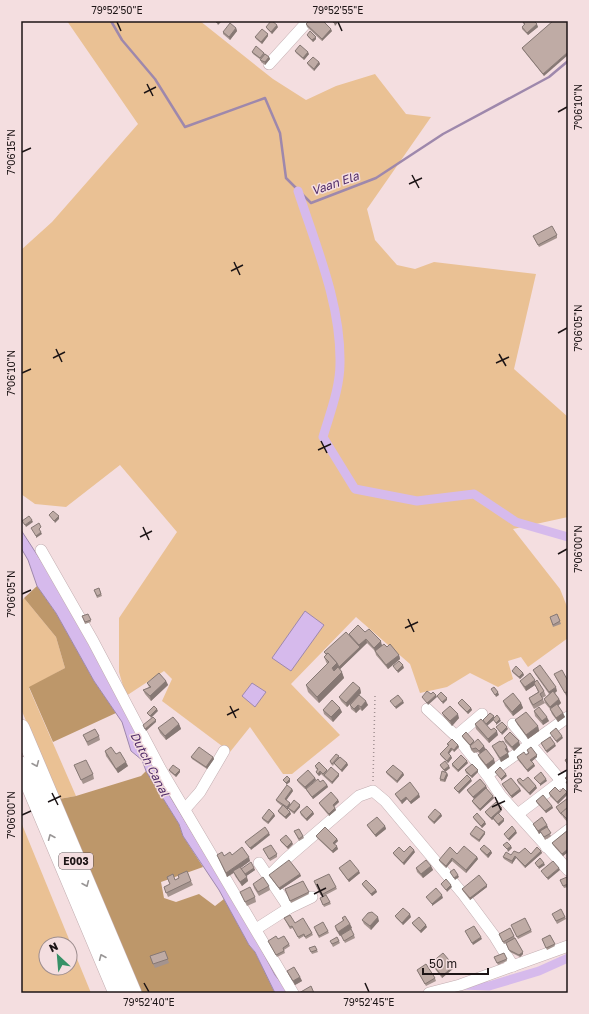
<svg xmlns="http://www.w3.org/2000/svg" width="589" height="1014" font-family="'Golos Text',sans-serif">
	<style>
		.green { fill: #eac194; fill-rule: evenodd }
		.forest { fill: #bd976a }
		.water { fill: #d6baec; stroke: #9e88ac }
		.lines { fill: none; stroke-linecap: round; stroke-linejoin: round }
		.stream { stroke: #9e88ac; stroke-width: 2.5 }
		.canal { stroke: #d6baec; stroke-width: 9 }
		.minor-casing { stroke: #c2adb0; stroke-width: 12 }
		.highway-casing { stroke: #c2adb0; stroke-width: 18 }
		.path { stroke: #a29193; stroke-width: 1.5; stroke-dasharray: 1 3; stroke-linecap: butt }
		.minor { stroke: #fff; stroke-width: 11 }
		.highway { stroke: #fff; stroke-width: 17 }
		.wall { fill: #a4938e }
		.shaded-wall { fill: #867874 }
		.building { fill: #bfaba5; stroke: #867874 }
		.oneway { stroke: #999696 }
		.ticks { fill: none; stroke: #1d1516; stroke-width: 1.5 }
		.labels { text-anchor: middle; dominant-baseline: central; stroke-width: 3; stroke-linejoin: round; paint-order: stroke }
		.shield { fill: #f4dee0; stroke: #5e5153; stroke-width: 1 }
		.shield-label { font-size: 10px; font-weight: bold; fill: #1d1516 }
		.water-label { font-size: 12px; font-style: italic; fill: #502b68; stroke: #f4dee0 }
		.neatline { fill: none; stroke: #1d1516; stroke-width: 1.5 }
		.ticks-label { font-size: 10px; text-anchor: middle; fill: #1d1516 }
	</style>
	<rect width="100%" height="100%" fill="#f4dee0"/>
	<g class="green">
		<path d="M67 21H200L273 79 306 100 336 86 375 74 406 114 431 117 367 209 375 240 397 265 415 269 434 262 536 274 514 369 568 417V517L513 529 560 589 568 609V638L528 667 521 657 508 661 513 679 498 687 470 673 447 687 420 693 410 664 356 617 291 684 340 735 292 774H283L250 727 230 752 162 701 172 679 164 671 126 696 119 672V618L177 532 120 465 66 507 35 504 21 494V250L52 222 138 124Z"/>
		<path d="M24 598 56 637 65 668 29 688 76 796 59 799 21 709V602Z"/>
		<path d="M21 822 91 993H21ZM46 944H70V968H46Z"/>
	</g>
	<g class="forest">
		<path d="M37 586 56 613 94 681 116 713 53 742 29 687 65 668 56 637 24 598Z"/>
		<path d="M146 771 179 824 183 836 203 867 161 882 164 898 176 902 199 894 215 906 224 899 249 945 255 952 275 993H141L59 799 76 796 141 776Z"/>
	</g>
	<g class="water">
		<path d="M21 530 47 570 146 744 145 751 161 776 162 783 251 930 275 975 289 993H275L255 952 249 945 219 890 183 836 179 824 146 771 142 760 131 751 122 722 94 681 56 613 37 586 28 560 21 548Z"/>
		<path d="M305 611 324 625 291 671 272 658Z"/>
		<path d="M252 683 266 692 255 707 242 696Z"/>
	</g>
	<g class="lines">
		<path class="stream" d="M111 21 122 40 155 79 185 127 265 98 280 133 286 178 311 203 376 178 443 134 549 77 568 61"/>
		<g class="canal">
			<path d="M298 191C316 246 341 304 340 363 340 388 330 413 323 437L355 489 417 501 474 494 516 522 568 537"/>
			<path d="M462 985 489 986 539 971 568 958"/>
		</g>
		<defs>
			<g id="minor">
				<path d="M269 64 308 21"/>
				<path d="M41 550 93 641 160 768 293 993"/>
				<path d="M427 709 456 736 487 775 501 796 568 870"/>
				<path d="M513 724 568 789"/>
				<path d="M456 736 482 714"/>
				<path d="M487 775 568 717"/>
				<path d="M185 809 200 792 224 751"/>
				<path d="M518 814 568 776"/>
				<path d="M546 847 568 830"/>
				<path d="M259 863 289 908"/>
				<path d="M268 877 286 859 359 796 373 791 385 801 463 894 495 937 513 966"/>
				<path d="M256 929 289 908 312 897"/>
				<path d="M429 993 460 985 568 946"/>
			</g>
			<g id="highway">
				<path d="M21 728 133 993"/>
				<path d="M21 765 117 993"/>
			</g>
		</defs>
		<use href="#minor" class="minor-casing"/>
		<use href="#highway" class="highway-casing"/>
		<path class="path" d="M373 781 375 696"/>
		<use href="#minor" class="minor"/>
		<use href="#highway" class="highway"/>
	</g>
	<g class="wall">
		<path d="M522 21H534L538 27 528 35 522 29V27L524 25Z"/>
		<path d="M553 21 544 76 523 50 522 48Z"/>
		<path d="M306 24 332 31 322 41 307 27Z"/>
		<path d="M266 27H278L272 34 267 29Z"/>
		<path d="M236 28 237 31 230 40 223 34V32Z"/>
		<path d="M307 35 316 39 313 42 308 37Z"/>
		<path d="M268 36 262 44 256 39 255 37Z"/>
		<path d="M295 51 309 54 304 60 296 53Z"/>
		<path d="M252 52 264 53 269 57 270 59 265 65 261 62V60L253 54Z"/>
		<path d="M319 62 320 64 314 71 308 65 307 63Z"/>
		<path d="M557 235V238L539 247 534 238Z"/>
		<path d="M99 588 102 596 97 598 94 590Z"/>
		<path d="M88 614 91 622 85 624 82 616Z"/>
		<path d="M557 614 561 624 553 627 550 617Z"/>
		<path d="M365 632 382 645 387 647 399 655 400 659 388 669 376 655 375 651 367 643 340 669 344 678 319 703 308 692 306 685 327 664 324 657 326 655 324 652 350 636 349 634Z"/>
		<path d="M533 670 557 691 555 693 559 699 561 703 558 706 565 717 558 722 552 714 550 709 545 703 544 699 549 694 535 674Z"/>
		<path d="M512 671 523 673 524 675 520 679 513 673Z"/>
		<path d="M554 674 568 681V697H567L556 678Z"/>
		<path d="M166 681 168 685 151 701 145 694 143 690 149 687 147 683Z"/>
		<path d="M520 681H536L544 691 546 696 542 698 545 703 534 709 530 702 529 698 538 692 535 685 526 691 522 685Z"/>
		<path d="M360 688 361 693 359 695 368 705 362 711 360 709 356 713 351 709 350 705V704L347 707 341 701 339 697Z"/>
		<path d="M503 701 521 703 523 708 513 716 505 706Z"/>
		<path d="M458 703 471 708 472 710 468 714 459 705Z"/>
		<path d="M323 710 342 712 333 722 324 714Z"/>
		<path d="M534 711 549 721 543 725 535 716Z"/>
		<path d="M442 713 459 718 452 726 444 717Z"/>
		<path d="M515 720 538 726 539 731 528 739 517 724Z"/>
		<path d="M179 724 181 729 166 740 160 733 158 728Z"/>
		<path d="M475 724 491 730 498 735 489 743 476 729Z"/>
		<path d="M83 735 99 736 100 740 88 746Z"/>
		<path d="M462 736 474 742 486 749 495 763 488 769 480 759 478 755 480 754 478 752 474 753 471 750 470 746 463 738Z"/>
		<path d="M504 738 520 745 514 751 505 742Z"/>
		<path d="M447 744 458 745 459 747 454 752 452 750 449 754 452 758 448 763 441 756 440 754 448 746Z"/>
		<path d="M492 746 509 752H507L509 757 501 762 494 750Z"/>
		<path d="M527 750 537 755V757L532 761 535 766 528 772 518 760 517 757 526 755 528 753Z"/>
		<path d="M105 751 116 754 128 766 118 773 106 756Z"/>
		<path d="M339 756V757L347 763 348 765 342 772 334 764 333 766 331 764 330 761Z"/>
		<path d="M191 757H213L214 759 207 769 192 759Z"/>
		<path d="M468 763 458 772 452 766V764Z"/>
		<path d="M74 765 93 774 94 779 83 784Z"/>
		<path d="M440 765 450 768 445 772 448 775 445 782 440 781V779L445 772 441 767Z"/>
		<path d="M315 766 328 771 339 776 332 784 321 774 319 776 317 774 316 772 318 770 316 769Z"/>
		<path d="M169 770H180V772L176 777 170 772Z"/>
		<path d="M465 770 478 772 472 778 466 773Z"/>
		<path d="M386 772 403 773 404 775 397 783 387 774Z"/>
		<path d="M315 778 316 780 306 789 327 785 328 787 313 799 307 791 306 789H305L298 782 297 780Z"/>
		<path d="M517 780 523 781 537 788 530 795 518 783Z"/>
		<path d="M502 784 520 789 521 791 512 798 503 786Z"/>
		<path d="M486 786V788L494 798 480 811 473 803 472 801 474 799 468 792 467 790Z"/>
		<path d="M292 789 293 791 286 800 290 805 300 807 294 814 289 810 288 808 287 809 290 812 291 814 286 819 279 813 278 811 282 806 277 802 276 800Z"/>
		<path d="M560 792H567L568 794 558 804 550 796 549 793Z"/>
		<path d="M395 794 420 797 411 804 407 799 402 804 396 796Z"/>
		<path d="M568 798V823L563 817 562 815V816L557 809 556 807Z"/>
		<path d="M338 800 339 802 334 807 336 810 329 816 320 805 319 803Z"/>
		<path d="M536 801 552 806 553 808 546 813 537 803Z"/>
		<path d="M502 808V810L499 814 504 821 499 826 493 819 492 820 486 814 485 812Z"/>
		<path d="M300 812H313L314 814 307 821 301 815Z"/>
		<path d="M274 814 275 816 268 824 263 820 262 818Z"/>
		<path d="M441 814 442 816 434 824 429 819 428 817Z"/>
		<path d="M473 817 486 824 482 828 474 819Z"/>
		<path d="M533 824 548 827 547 828 551 836 545 840 541 832 539 834Z"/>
		<path d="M367 825 385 826 386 829 376 837 368 827Z"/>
		<path d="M568 830V852L563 856 553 845 552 843Z"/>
		<path d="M294 831 303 836 304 838 299 841Z"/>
		<path d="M470 834H485L479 842 471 836Z"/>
		<path d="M316 836 337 839 338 841 334 844 338 849 333 853 317 838Z"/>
		<path d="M280 840 293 844 288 849 281 842Z"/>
		<path d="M263 849 277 854V857L270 861Z"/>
		<path d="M480 849 491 851 492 853 488 858 481 851Z"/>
		<path d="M541 851 542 853 525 868 516 858 512 864 504 859 503 857 519 853 531 854Z"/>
		<path d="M404 852H415L404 865 394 855 393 853Z"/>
		<path d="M457 854 477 857 478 859 466 873 452 861 446 868 440 862 439 860Z"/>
		<path d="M217 855 224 856 232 855 250 861 241 868V869L254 868 255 870 246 876 248 881 242 886 235 876 234 873 227 877Z"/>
		<path d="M431 866 433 870 423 878 417 872 416 868Z"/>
		<path d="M339 868 360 873 349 882 340 870Z"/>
		<path d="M300 874 301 876 280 890 270 877 269 875Z"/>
		<path d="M178 875 191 881 193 885 168 897 164 887 170 885 167 877 175 880 179 878Z"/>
		<path d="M568 879V887L564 888 560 880Z"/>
		<path d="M303 881 309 894 291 903 285 889Z"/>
		<path d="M315 883 336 887 337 889 322 897Z"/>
		<path d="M253 884 269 886 270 890 259 896 254 888Z"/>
		<path d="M362 884 376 890 377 892 372 896 363 886Z"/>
		<path d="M487 887 470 900 463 891 462 889Z"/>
		<path d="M240 892 255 897 256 902 247 906Z"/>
		<path d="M320 898 330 902 331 904 324 907Z"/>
		<path d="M395 916 411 917 403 925 396 918Z"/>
		<path d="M553 916 565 917 566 919 557 924Z"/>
		<path d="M284 918 295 923 312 933 313 935 306 939 304 936 299 939 293 928 290 929Z"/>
		<path d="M342 918 350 924 352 928 347 932 354 935 355 938 345 943 341 935 340 936 336 930 335 926 343 921Z"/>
		<path d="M525 918 532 932 518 939 512 927Z"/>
		<path d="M362 920 379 921 371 930 364 924Z"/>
		<path d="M412 923 427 927 421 933 413 925Z"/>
		<path d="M510 928 523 954 520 957 510 952 506 943 504 944 499 934Z"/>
		<path d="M315 930 328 931 329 933 319 938Z"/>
		<path d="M550 935 555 946 547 950 542 939Z"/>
		<path d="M337 937 340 943 333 947 331 943Z"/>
		<path d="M278 939 289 944 290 946 284 950 285 953 277 957 268 941Z"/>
		<path d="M315 946 318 952 312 954 309 948Z"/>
		<path d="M165 951 169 963 155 968 150 956Z"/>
		<path d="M504 953 507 961 498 965 494 957Z"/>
		<path d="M431 963 454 968 442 978 432 965Z"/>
		<path d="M417 970 435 978 436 981 426 986Z"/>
		<path d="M287 971 300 977 302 981 295 985 289 975Z"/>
	</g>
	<g class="shaded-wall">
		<path d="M219 21H222L218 25 217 23Z"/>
		<path d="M337 21H339L335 26 334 23Z"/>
		<path d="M537 24 538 27 528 35 527 33Z"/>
		<path d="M277 25 278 27 272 34 271 32Z"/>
		<path d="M236 28 237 31 230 40 229 37Z"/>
		<path d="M331 29 332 31 322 41V39Z"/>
		<path d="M268 34V36L262 44 261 42Z"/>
		<path d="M316 37V39L313 42 312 40Z"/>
		<path d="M308 52 309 54 304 60 303 58Z"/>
		<path d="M568 52V55L544 76 543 74Z"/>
		<path d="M269 57 270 59 265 65V62Z"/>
		<path d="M319 62 320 64 314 71V69Z"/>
		<path d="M59 516V519L55 523 54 521Z"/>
		<path d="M32 520 33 522 26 527 25 525Z"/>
		<path d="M41 532 42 534 36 538V536Z"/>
		<path d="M366 639 367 643 334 675 332 668 337 663 360 647 359 645Z"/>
		<path d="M381 641 382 646 375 652 374 648Z"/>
		<path d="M399 655 400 659 388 669 386 665Z"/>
		<path d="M403 665 404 668 398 673 397 671Z"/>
		<path d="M342 672 344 678 319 703 317 697Z"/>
		<path d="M523 673 524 675 520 679 519 677Z"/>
		<path d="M535 680 537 684 534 683 535 685 526 691 525 687Z"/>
		<path d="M166 681 168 685 151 701 150 696Z"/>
		<path d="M556 687 557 691 551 696 549 692Z"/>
		<path d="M360 688 361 693 347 707 346 703Z"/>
		<path d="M498 692 499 695 496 697 495 695Z"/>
		<path d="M436 695 437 697 428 705 427 703Z"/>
		<path d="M447 698V700L443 704 442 702Z"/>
		<path d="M559 699 561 703 552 711 550 707Z"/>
		<path d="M366 701 368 705 362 711 361 707Z"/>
		<path d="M403 701 404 703 396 709 395 707Z"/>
		<path d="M521 703 523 708 513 716 512 712Z"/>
		<path d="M358 705 360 709 356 713 354 709Z"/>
		<path d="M340 708 342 712 333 722 331 717Z"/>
		<path d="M471 708 472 710 468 714 467 712Z"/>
		<path d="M157 709 158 711 151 718 150 716Z"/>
		<path d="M563 713 565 717 558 722 556 718Z"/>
		<path d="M458 714 459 718 452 726 450 721Z"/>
		<path d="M494 716 495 719 487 726 486 724Z"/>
		<path d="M547 717 549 721 543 725 542 721Z"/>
		<path d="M500 719 501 721 496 725V723Z"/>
		<path d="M156 720V722L146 731 145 729Z"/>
		<path d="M179 724 181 729 166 740 165 736Z"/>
		<path d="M538 726 539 731 528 739 526 735Z"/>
		<path d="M507 727 508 729 502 735 501 733Z"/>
		<path d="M497 731 498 735 489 743 488 739Z"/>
		<path d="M562 736 563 738 557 743 556 741Z"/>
		<path d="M519 741 520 745 514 751 512 747Z"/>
		<path d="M555 744 556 746 547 753 546 751Z"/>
		<path d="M458 745 459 747 454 752V750Z"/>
		<path d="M484 746 486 750 481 755 479 751Z"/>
		<path d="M507 747 509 752 506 753 505 749Z"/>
		<path d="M451 748 452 750 448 755V753Z"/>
		<path d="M508 753 509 757 501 762 500 758Z"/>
		<path d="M537 755V757L531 762 530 760Z"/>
		<path d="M451 756 452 758 448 763 447 761Z"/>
		<path d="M213 757 214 759 207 769 206 767Z"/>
		<path d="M494 759 495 763 488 769 486 765Z"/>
		<path d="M467 761 468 763 458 772V770Z"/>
		<path d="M126 762 128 766 118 773 116 769Z"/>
		<path d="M347 763 348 765 342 772 341 770Z"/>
		<path d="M534 764 535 766 528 772 527 770Z"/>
		<path d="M449 766 450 768 445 772 444 770Z"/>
		<path d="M180 770V772L176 777 175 775Z"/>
		<path d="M478 770V772L472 778 471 776Z"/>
		<path d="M320 771 321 774 319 776 318 774Z"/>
		<path d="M403 773 404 775 397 783V781Z"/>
		<path d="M447 773 448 775 445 782 444 780Z"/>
		<path d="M339 774V776L332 784V782Z"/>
		<path d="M506 774 507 776 501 781V779Z"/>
		<path d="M315 778 316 780 305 789V787Z"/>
		<path d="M290 779V782L286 785V783Z"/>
		<path d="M471 779 472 781 459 794 458 792Z"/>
		<path d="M546 779 547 781 540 786V784Z"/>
		<path d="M327 785 328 787 313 799 312 797Z"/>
		<path d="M486 786 487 788 474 799 473 797Z"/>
		<path d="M536 786 537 788 530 795 529 793Z"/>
		<path d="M292 789 293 791 285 802V799Z"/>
		<path d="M520 789 521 791 512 798 511 796Z"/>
		<path d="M567 792 568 794 558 804 557 802Z"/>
		<path d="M419 794 420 797 411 804 410 802Z"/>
		<path d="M493 796 494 798 480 811V809Z"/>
		<path d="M406 797 407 799 402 804 401 801Z"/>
		<path d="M338 800 339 802 333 807V805Z"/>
		<path d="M290 803 291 805 287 810V807Z"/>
		<path d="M300 805V807L294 814V812Z"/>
		<path d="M552 806 553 808 546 813 545 811Z"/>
		<path d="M335 808 336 810 329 816V814Z"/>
		<path d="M502 808V810L492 820 491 818Z"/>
		<path d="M290 812 291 814 286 819 285 817Z"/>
		<path d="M313 812 314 814 307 821 306 819Z"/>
		<path d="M274 814 275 816 268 824V822Z"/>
		<path d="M441 814 442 816 434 824V822Z"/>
		<path d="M504 819V821L499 826 498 824Z"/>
		<path d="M485 822 486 824 482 828 481 826Z"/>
		<path d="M547 825 548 827 539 834 538 831Z"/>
		<path d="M385 826 386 829 376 837 375 835Z"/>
		<path d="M516 831 517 833 509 841 508 839Z"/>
		<path d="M485 832V834L479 842V840Z"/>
		<path d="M269 833 270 835 251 850 250 848Z"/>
		<path d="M337 839 338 841 334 845 333 843Z"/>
		<path d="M292 842 293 844 288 849 287 847Z"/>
		<path d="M337 846 338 849 333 853 332 851Z"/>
		<path d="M511 846 512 848 508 852 507 849Z"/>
		<path d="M568 849V852L563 856 562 854Z"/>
		<path d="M414 850 415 852 404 865 403 863Z"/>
		<path d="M491 851 492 853 488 858 487 855Z"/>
		<path d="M541 851 542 853 525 868V866Z"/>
		<path d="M515 856 516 858 512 864V861Z"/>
		<path d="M249 857 250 861 227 877 226 873Z"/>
		<path d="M477 857 478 859 466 873V870Z"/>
		<path d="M452 858V861L446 868V866Z"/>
		<path d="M544 863 545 865 539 869 538 867Z"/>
		<path d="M431 866 433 870 423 878 421 874Z"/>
		<path d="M254 868 255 870 245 877 244 875Z"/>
		<path d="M559 868 560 870 548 880 547 878Z"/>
		<path d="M359 871 360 873 349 882 348 880Z"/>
		<path d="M300 874 301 876 280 890 279 888Z"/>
		<path d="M458 875 459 877 455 880 454 878Z"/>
		<path d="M247 877 248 881 242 886 240 882Z"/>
		<path d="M451 885 452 887 447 892 446 890Z"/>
		<path d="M487 885V887L470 900V898Z"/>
		<path d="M376 890 377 892 372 896 371 894Z"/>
		<path d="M442 895 443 898 432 906V904Z"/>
		<path d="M410 914 411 917 403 925 402 923Z"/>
		<path d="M378 917 379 921 371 930 370 926Z"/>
		<path d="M350 924 352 928 340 936 338 932Z"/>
		<path d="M426 925 427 927 421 933 420 931Z"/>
		<path d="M481 937 482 939 473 945 472 943Z"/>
		<path d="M523 952V954L520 957 519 955Z"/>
		<path d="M454 966V968L442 978V976Z"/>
		<path d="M300 977 302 981 295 985 293 981Z"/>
	</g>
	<g class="building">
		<path d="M215 21H219L217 23Z"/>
		<path d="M271 21H272L277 25 271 32 266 27Z"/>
		<path d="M309 21H323L331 29 322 39 306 24Z"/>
		<path d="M332 21H337L334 23Z"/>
		<path d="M522 21H534L537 24 527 33 522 27 525 24Z"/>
		<path d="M553 21H568V52L543 74 522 48Z"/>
		<path d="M230 23 236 28 229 37 223 32Z"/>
		<path d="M262 29 268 34 261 42 255 37Z"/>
		<path d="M310 31 316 37 312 40 307 35Z"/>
		<path d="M300 45 308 52 303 58 295 51Z"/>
		<path d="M256 46 264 53 260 58 252 52Z"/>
		<path d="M265 54 269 57 265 62 260 60Z"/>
		<path d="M313 57 319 62 314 69 307 63Z"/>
		<path d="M552 226 557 235 538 245 533 236Z"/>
		<path d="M53 511 59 516 54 521 49 515Z"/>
		<path d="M29 516 32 520 25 525 22 521Z"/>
		<path d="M39 523 41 527 39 529 41 532 36 536 31 528Z"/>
		<path d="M99 588 101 594 97 596 94 590Z"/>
		<path d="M88 614 91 620 85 622 82 616Z"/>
		<path d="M557 614 560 621 553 625 550 617Z"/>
		<path d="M358 625 365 632 369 629 381 641 374 648 366 639 359 645 349 634Z"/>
		<path d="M346 632 360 647 339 667 337 663 328 653 326 654 324 652Z"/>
		<path d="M384 644 387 647 390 644 399 655 386 665 375 651Z"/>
		<path d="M328 653 337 663 332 668 334 671 338 667 342 672 317 697 306 685 329 662 324 657Z"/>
		<path d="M399 661 403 665 397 671 393 666Z"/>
		<path d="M540 665 556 687 549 692 533 670Z"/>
		<path d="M516 666 523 673 519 677 512 671Z"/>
		<path d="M562 670 568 681V691L565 693 554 674Z"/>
		<path d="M159 673 166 681 150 696 143 690 151 687 147 683Z"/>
		<path d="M530 673 535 680 525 687 520 681Z"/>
		<path d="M537 680 544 691 540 694 543 699 533 705 529 698 539 692 534 683Z"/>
		<path d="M353 682 360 688 346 703 339 697Z"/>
		<path d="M494 687 498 692 495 695 491 689Z"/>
		<path d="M427 691 431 694 433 692 436 695 427 703 422 697Z"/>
		<path d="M553 691 559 699 550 707 544 699Z"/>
		<path d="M441 692 447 698 442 702 437 696Z"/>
		<path d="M513 693 521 703 512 712 503 701Z"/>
		<path d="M359 695 366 701 361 707 358 705 354 709 350 705Z"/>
		<path d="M398 695 403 701 395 707 390 701Z"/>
		<path d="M462 699 471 708 467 712 458 703Z"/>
		<path d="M332 700 340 708 331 717 323 710Z"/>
		<path d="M557 704 563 713 556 718 550 709Z"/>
		<path d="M154 706 157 709 150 716 147 713Z"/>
		<path d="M450 706 458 714 450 721 442 713Z"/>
		<path d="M539 707 547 717 542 721 534 711Z"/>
		<path d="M526 712 538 726 526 735 515 720Z"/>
		<path d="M490 713 494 716 486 724 483 720Z"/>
		<path d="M497 715 500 719 496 723 493 719Z"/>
		<path d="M153 717 156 720 145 729 143 725Z"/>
		<path d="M173 717 179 724 165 736 158 728Z"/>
		<path d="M481 719 491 730 494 728 497 731 488 739 475 724Z"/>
		<path d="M502 722 507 727 501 733 496 727Z"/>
		<path d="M556 728 562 736 556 741 550 733Z"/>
		<path d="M95 729 99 736 87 742 83 735Z"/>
		<path d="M466 732 474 741 470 745 462 736Z"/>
		<path d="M510 732 519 741 512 747 504 738Z"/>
		<path d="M550 737 555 744 546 751 541 743Z"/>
		<path d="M452 739 458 745 454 750 451 748 448 753 451 756 447 761 440 754 449 745 447 744Z"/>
		<path d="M478 739 484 746 479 751 476 748 472 749 470 746Z"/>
		<path d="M500 741 501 742 503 741 507 747 505 749 508 753 500 758 492 746Z"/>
		<path d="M111 747 116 754 120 752 126 762 116 769 105 751Z"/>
		<path d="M199 747 213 757 206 767 191 757Z"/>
		<path d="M531 747 537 755 530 760 534 764 527 770 517 757 524 752 526 755 529 753 527 750Z"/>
		<path d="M486 749 494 759 486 765 478 755Z"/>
		<path d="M336 754 339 756 332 764 330 761Z"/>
		<path d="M461 755 467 761 458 770 452 764Z"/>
		<path d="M340 757 347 763 341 770 334 763Z"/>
		<path d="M568 758V765L565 760Z"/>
		<path d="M86 760 93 774 81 780 74 765Z"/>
		<path d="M445 761 449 766 444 770 440 765Z"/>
		<path d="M319 762 327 770 323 774 320 771 318 774 316 772 318 769 315 766Z"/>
		<path d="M472 764 478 770 471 776 465 770Z"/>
		<path d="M173 765 180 770 175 775 169 770Z"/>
		<path d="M393 765 403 773 397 781 386 772Z"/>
		<path d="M331 767 339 774 332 782 324 775Z"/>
		<path d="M500 767 506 774 501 779 495 772Z"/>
		<path d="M308 770 315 778 305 787 297 780Z"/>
		<path d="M442 771 447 773 444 780 440 779Z"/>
		<path d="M541 772 546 779 540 784 534 778Z"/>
		<path d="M467 775 471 779 458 792 454 788Z"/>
		<path d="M287 776 290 779 286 783 283 780Z"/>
		<path d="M568 776V785L566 782 568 781 565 778Z"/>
		<path d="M528 777 536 786 529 793 517 780 520 778 523 781Z"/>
		<path d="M511 778 520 789 511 796 502 784Z"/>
		<path d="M318 779 320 782 323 780 327 785 312 797 306 789Z"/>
		<path d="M480 779 486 786 473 797 467 790Z"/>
		<path d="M410 782 419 794 410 802 406 797 401 801 395 794Z"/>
		<path d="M287 785 292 789 285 799 290 803 287 807 276 800Z"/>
		<path d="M555 787 560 792 563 788 567 792 557 802 549 793Z"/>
		<path d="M486 788 493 796 480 809 472 801Z"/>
		<path d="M331 792 338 800 333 805 335 808 329 814 319 803Z"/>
		<path d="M543 795 552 806 545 811 536 801Z"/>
		<path d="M568 798V807L561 814 556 807Z"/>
		<path d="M294 800 300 805 294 812 288 808Z"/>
		<path d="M496 802 502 808 491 818 485 812Z"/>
		<path d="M283 805 290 812 285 817 278 811Z"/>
		<path d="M307 806 313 812 306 819 300 812Z"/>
		<path d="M568 807V820L561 813Z"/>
		<path d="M269 809 274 814 268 822 262 818Z"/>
		<path d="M435 809 441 814 434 822 428 817Z"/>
		<path d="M477 813 485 822 481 826 473 817Z"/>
		<path d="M498 813 504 819 498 824 493 818Z"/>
		<path d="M377 817 385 826 375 835 367 825Z"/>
		<path d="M542 817 547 825 538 831 533 824Z"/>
		<path d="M476 826 485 832 479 840 470 834Z"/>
		<path d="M512 826 516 831 508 839 504 834Z"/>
		<path d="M265 827 269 833 250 848 245 842Z"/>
		<path d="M325 827 337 839 333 843 337 846 332 851 316 836Z"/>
		<path d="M547 827 551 833 544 837 540 831Z"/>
		<path d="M299 829 303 836 299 839 294 831Z"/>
		<path d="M568 830V849L562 854 552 843Z"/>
		<path d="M286 835 292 842 287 847 280 840Z"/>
		<path d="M507 842 511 846 507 849 503 845Z"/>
		<path d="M271 845 277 854 269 859 263 849Z"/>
		<path d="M484 845 491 851 487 855 480 849Z"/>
		<path d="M410 846 414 850 403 863 393 853 399 847 404 852Z"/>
		<path d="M464 846 477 857 466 870 452 858 446 866 439 860 450 847 457 854Z"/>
		<path d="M242 847 249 857 226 873 217 855 222 852 224 856 230 852 232 855Z"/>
		<path d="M537 847 541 851 525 866 515 856 512 861 503 857 506 852 511 855 514 851 519 853 525 848 531 854Z"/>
		<path d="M540 858 544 863 538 867 535 863Z"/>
		<path d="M289 860 300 874 279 888 269 875Z"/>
		<path d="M350 860 359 871 348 880 339 868Z"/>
		<path d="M426 860 431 866 421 874 416 868Z"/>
		<path d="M553 861 559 868 547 878 541 871Z"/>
		<path d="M251 862 254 868 245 874 241 869Z"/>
		<path d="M240 867 247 877 240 882 233 871Z"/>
		<path d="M454 869 458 875 454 878 450 872Z"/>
		<path d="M187 871 191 881 166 893 164 887 170 884 167 877 173 874 175 880 179 878 178 875Z"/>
		<path d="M329 874 336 887 321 895 314 881Z"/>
		<path d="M479 875 487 885 470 898 462 889Z"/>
		<path d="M263 877 269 886 258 892 253 884Z"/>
		<path d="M567 877 568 879V884L563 886 560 880Z"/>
		<path d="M446 879 451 885 446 890 441 884Z"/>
		<path d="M366 880 376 890 371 894 362 884Z"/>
		<path d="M303 881 309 892 290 901 285 889Z"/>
		<path d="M250 887 255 897 245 902 240 892Z"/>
		<path d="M436 888 442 895 432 904 426 897Z"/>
		<path d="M326 895 330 902 323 905 320 898Z"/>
		<path d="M403 908 410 914 402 923 395 916Z"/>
		<path d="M561 909 565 917 556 921 552 914Z"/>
		<path d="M372 912 378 917 370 926 362 920 368 913Z"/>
		<path d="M290 915 295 923 303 918 312 933 305 937 304 934 298 937 292 926 290 927 284 918Z"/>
		<path d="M345 916 350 924 338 932 335 926 344 920 342 918Z"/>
		<path d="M419 917 426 925 420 931 412 923Z"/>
		<path d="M525 918 531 930 517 937 511 925Z"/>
		<path d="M323 922 328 931 319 936 314 927Z"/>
		<path d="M474 926 481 937 472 943 465 931Z"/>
		<path d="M510 928 514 936 503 942 499 934Z"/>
		<path d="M351 929 354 935 344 941 341 935Z"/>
		<path d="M550 935 555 944 546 948 542 939Z"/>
		<path d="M276 936 278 939 284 936 289 944 283 948 284 951 276 955 268 941Z"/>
		<path d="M337 937 339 941 332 944 330 941Z"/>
		<path d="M515 938 523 952 519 955 509 950 506 943Z"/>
		<path d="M315 946 317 950 311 952 309 948Z"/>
		<path d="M165 951 168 959 153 964 150 956Z"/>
		<path d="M443 953 454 966 442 976 431 963Z"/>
		<path d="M504 953 507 959 497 963 494 957Z"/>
		<path d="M426 964 435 978 425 984 417 970Z"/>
		<path d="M294 967 300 977 293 981 287 971Z"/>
		<path d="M311 986 314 993H299Z"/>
	</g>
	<defs><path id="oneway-chevron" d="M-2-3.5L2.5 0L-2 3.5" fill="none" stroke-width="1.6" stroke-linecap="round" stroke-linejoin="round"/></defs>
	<g class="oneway">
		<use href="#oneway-chevron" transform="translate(36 764) rotate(67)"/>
		<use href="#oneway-chevron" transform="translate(51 837) rotate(-113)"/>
		<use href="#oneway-chevron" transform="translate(86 884) rotate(67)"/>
		<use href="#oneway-chevron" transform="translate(102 957) rotate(-113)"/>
	</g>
	<path class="ticks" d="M117 22 121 31M338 22 342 31M147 84 153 96M144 93 156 87M558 112 567 107M22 152 31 148M412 175 419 188M409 184 422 178M234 262 240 275M231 271 243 265M558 333 567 328M56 349 62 362M499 354 506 366M53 358 65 352M496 363 509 357M22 373 31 369M321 441 327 453M318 450 331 444M143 527 149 540M140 537 152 531M558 554 567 549M22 594 31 590M408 619 414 632M405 628 418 622M230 706 236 718M227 715 239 709M558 775 567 770M52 793 58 805M495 797 501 810M48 802 61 796M492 807 505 801M22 815 31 811M317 884 323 897M314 894 326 888M144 983 149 992M365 983 369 992"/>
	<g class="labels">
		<rect class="shield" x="59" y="853" width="34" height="16" rx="3"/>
		<g class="shield-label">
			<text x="76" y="861">E003</text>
		</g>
		<g class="water-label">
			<text transform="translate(335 183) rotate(-19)">Vaan Ela</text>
			<text transform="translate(150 764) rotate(63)">Dutch Canal</text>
		</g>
	</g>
	<rect width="589" height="1014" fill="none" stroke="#f4dee0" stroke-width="44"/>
	<g transform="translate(58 956) rotate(334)"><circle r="19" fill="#f4dee0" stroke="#9e8e8f"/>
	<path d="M0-3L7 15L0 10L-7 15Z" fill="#379167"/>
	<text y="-6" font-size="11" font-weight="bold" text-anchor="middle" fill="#1d1516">N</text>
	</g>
	<path d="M423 968v6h65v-6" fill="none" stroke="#1d1516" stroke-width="2"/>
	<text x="429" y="968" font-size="12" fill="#1d1516" stroke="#f4dee0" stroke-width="3" paint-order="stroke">50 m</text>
	<rect x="22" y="22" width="545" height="970" class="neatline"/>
	<g class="ticks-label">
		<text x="117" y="14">79°52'50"E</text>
		<text x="338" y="14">79°52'55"E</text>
		<text transform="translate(578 107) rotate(-90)" y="4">7°06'10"N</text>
		<text transform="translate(11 152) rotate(-90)" y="4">7°06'15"N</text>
		<text transform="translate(578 328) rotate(-90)" y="4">7°06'05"N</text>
		<text transform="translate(11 373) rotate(-90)" y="4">7°06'10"N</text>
		<text transform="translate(578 549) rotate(-90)" y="4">7°06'00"N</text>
		<text transform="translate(11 594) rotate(-90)" y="4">7°06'05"N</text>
		<text transform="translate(578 770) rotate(-90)" y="4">7°05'55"N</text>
		<text transform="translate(11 815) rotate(-90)" y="4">7°06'00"N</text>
		<text x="149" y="1006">79°52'40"E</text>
		<text x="369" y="1006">79°52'45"E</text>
	</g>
</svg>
